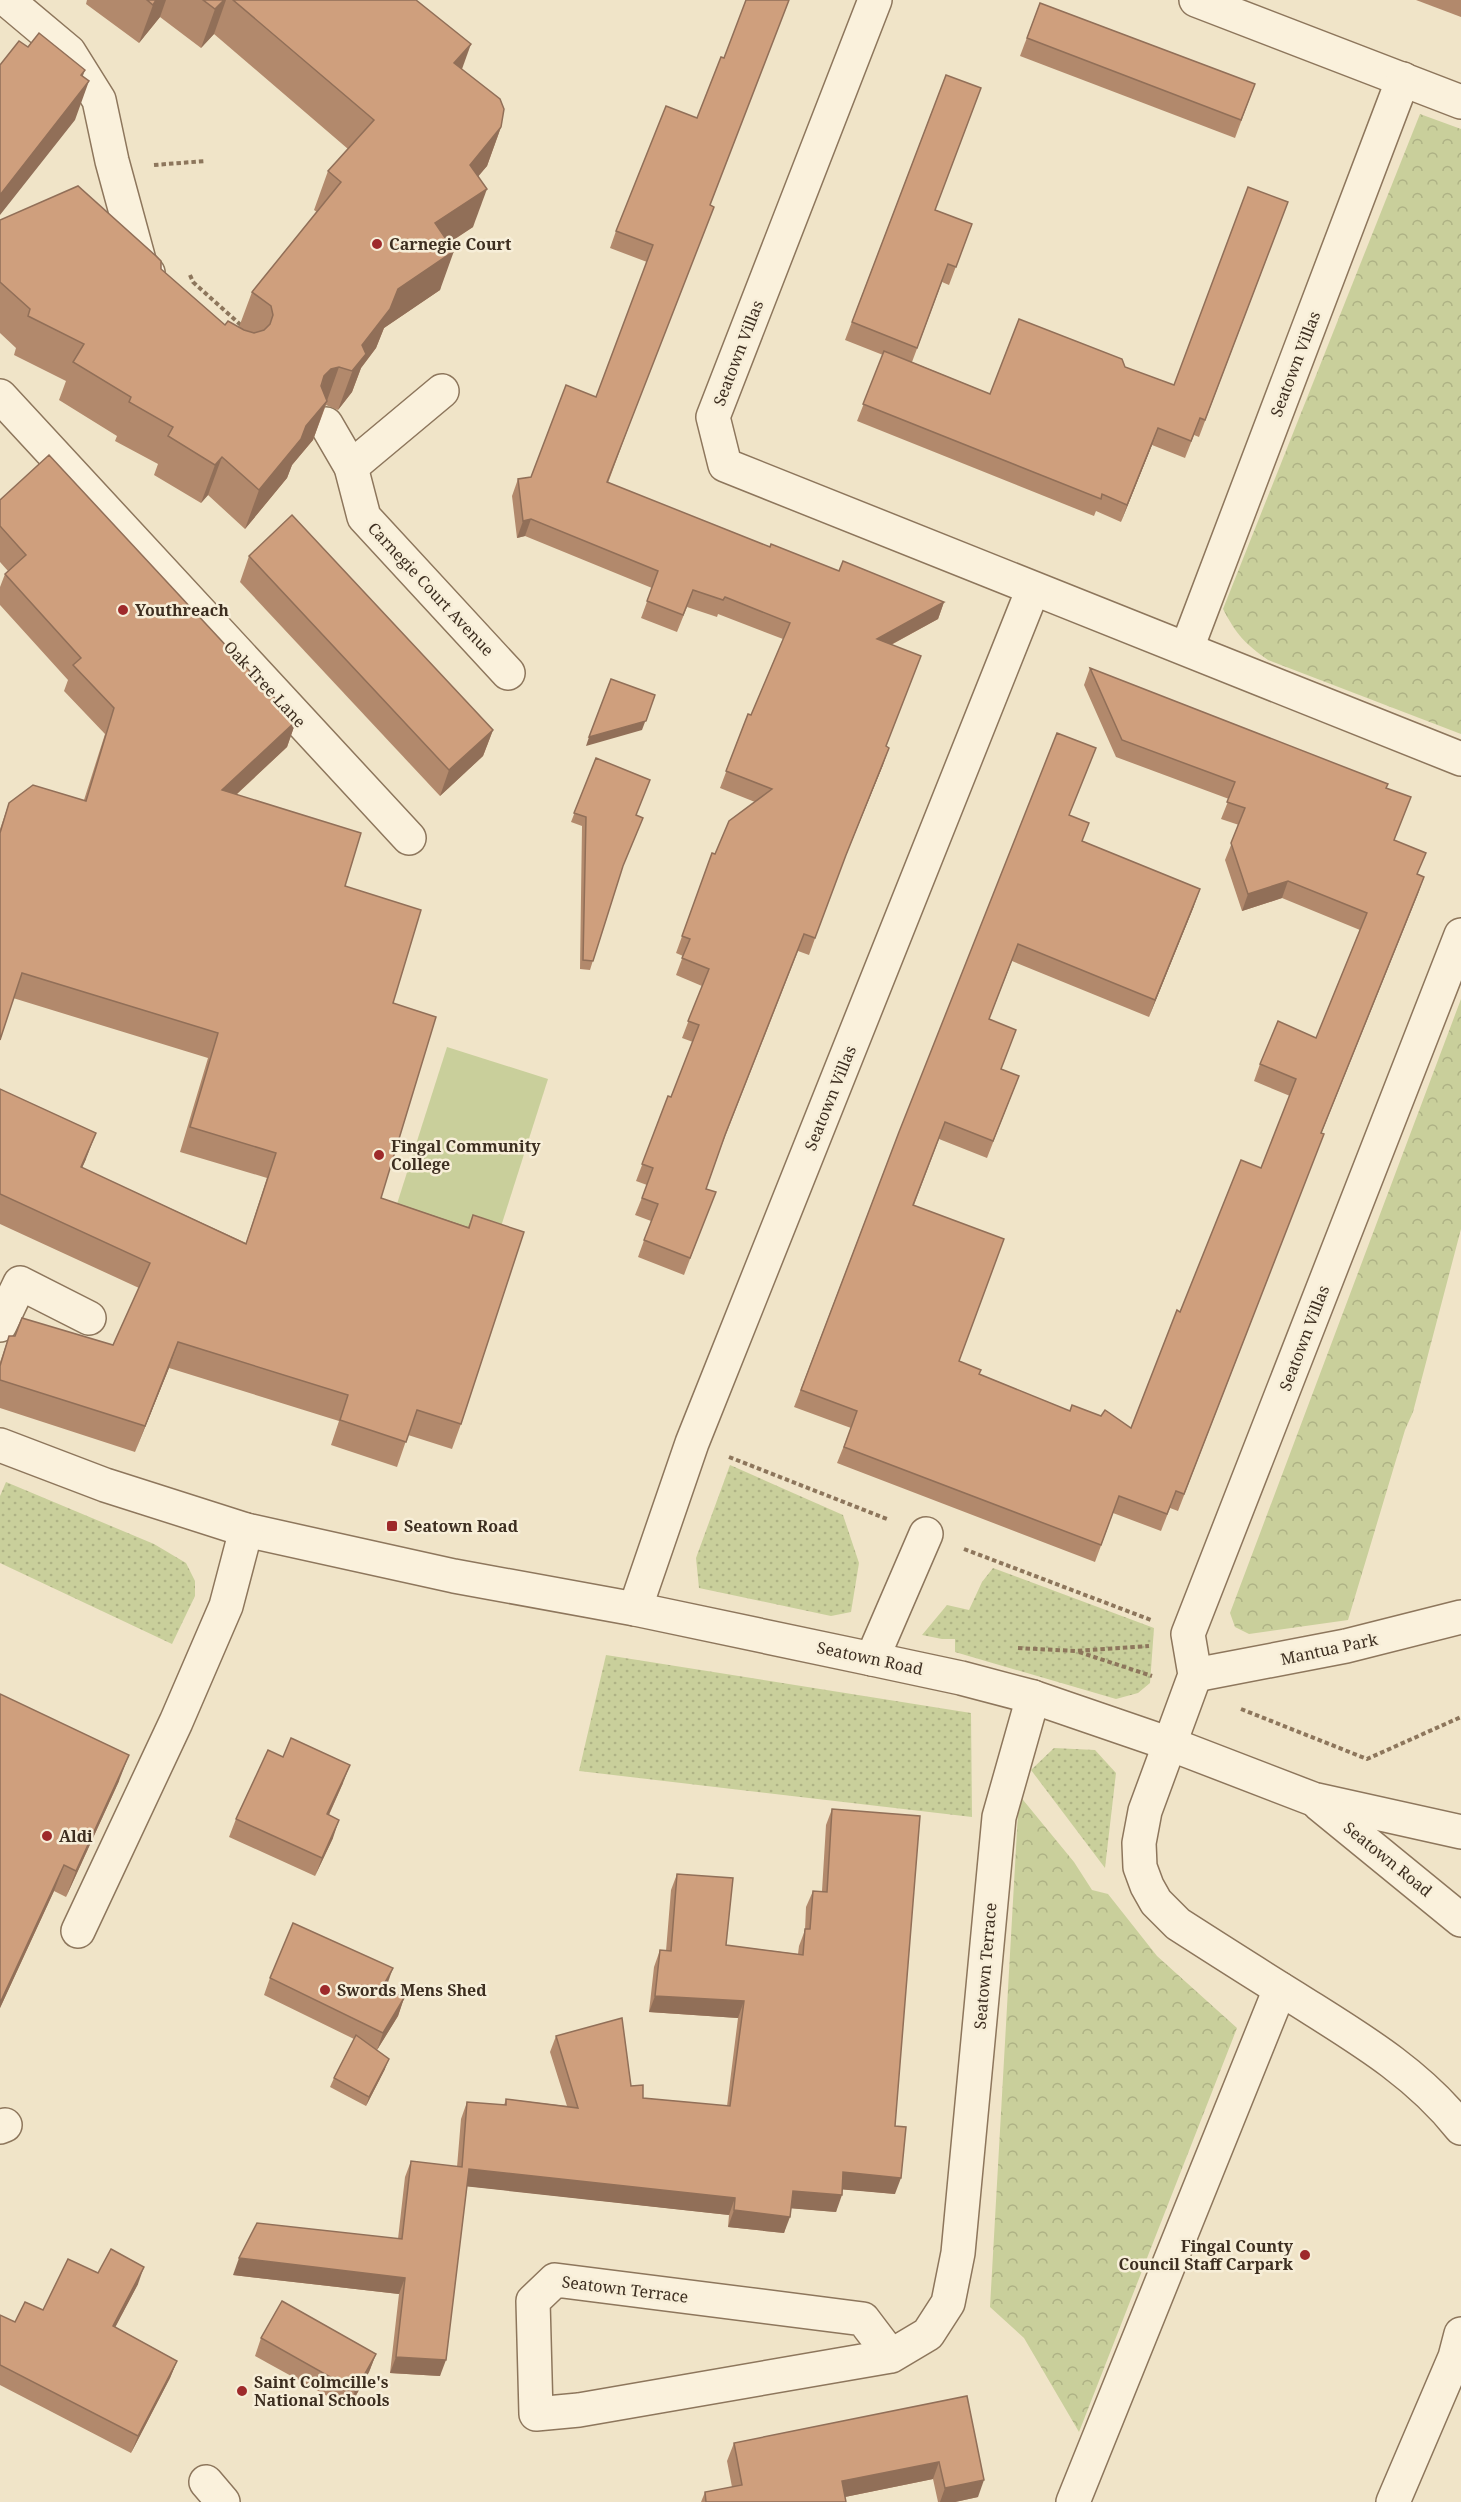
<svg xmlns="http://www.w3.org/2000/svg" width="1461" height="2502" font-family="'Noto Serif',serif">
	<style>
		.grass { fill: url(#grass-dots) }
		.forest { fill: url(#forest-crowns) }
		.pitch { fill: #c9cf9b }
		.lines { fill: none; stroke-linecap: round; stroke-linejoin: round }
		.minor-casing { stroke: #8d765c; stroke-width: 36 }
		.path { stroke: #8d765c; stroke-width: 4; stroke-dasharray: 4.5 3; stroke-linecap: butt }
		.minor { stroke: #faf1dc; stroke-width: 33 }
		.wall { fill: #b2896c }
		.shaded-wall { fill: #916f58 }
		.building { fill: #cf9f7d; stroke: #916f58; stroke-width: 1.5 }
		.poi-dot { fill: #9e2a2b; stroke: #f7eed8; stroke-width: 2 }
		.labels { text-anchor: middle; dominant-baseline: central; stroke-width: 5; stroke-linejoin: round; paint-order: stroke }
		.poi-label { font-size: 16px; font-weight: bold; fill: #3d2e20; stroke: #f7eed8; text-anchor: start }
		.street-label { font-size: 16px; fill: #3d2e20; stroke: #f7eed8 }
	</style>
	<defs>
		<pattern id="grass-dots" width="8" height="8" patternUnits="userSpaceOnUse" patternTransform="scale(1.5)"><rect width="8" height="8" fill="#c9cf9b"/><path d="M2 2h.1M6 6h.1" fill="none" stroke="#aeb285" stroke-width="1.8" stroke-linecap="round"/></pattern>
		<pattern id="forest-crowns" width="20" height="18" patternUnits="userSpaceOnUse" patternTransform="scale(1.5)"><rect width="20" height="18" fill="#c9cf9b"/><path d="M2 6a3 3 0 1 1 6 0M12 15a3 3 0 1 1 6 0" fill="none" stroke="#aeb285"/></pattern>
	</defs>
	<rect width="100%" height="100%" fill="#f0e4c8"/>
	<g class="grass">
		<path d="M730 1465 843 1515 859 1563 851 1612 831 1616 699 1588 696 1558Z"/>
		<path d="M6 1482 154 1544 186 1563 195 1581V1596L172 1644 0 1563V1496Z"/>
		<path d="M993 1568 1154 1628 1150 1683 1138 1693 1116 1699 955 1652V1639H942L922 1635 947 1605 969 1610 982 1582Z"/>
		<path d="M606 1655 971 1713 972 1817 579 1771Z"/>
		<path d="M1054 1748 1095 1750 1116 1773 1105 1868 1031 1770Z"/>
	</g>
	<g class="forest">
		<path d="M1420 114 1461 129V734L1268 660C1245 644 1236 634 1223 609Z"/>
		<path d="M1461 999V1229L1413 1412 1405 1430 1348 1620 1249 1634 1235 1627 1230 1613Z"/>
		<path d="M1019 1795 1074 1862 1092 1890 1108 1894 1157 1956 1237 2028 1079 2432 1024 2338 990 2307Z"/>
	</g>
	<path class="pitch" d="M447 1047 548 1079 497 1239 396 1207Z"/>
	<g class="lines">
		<defs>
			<g id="minor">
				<path d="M7 0 69 52 99 100 112 161 140 264 148 273"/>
				<path d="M875 0 713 417 725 465 1461 759"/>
				<path d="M1196 0 1461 102"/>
				<path d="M0 396 409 838"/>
				<path d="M326 424 351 467 364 517 508 673"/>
				<path d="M351 467 442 391"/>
				<path d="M1187 648 1403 79"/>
				<path d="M1461 935 1188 1634 1195 1675 1145 1811 1139 1843 1140 1867 1147 1886 1156 1902 1178 1924C1217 1949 1256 1974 1295 1998 1355 2036 1416 2071 1461 2128"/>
				<path d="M0 1325 20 1283 89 1318"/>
				<path d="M0 1445 105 1485 246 1530 454 1576 635 1609 872 1659 961 1678 1033 1697 1170 1744 1313 1799 1461 1832"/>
				<path d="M635 1609 692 1443 1033 589"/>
				<path d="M872 1659 926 1534"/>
				<path d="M1195 1675 1346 1646 1461 1617"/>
				<path d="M1319 1804 1461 1920"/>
				<path d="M78 1931 176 1722 226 1606 246 1530"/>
				<path d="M0 2127 5 2125"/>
				<path d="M891 2356 863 2319 555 2280 533 2301 536 2414 579 2410 891 2356 928 2334 948 2303 958 2253 999 1817 1033 1697"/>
				<path d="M206 2482 223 2502"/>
				<path d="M1073 2502 1280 1989"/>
				<path d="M1393 2502 1455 2357 1461 2334"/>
			</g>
		</defs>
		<use href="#minor" class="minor-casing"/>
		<g class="path">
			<path d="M154 165 206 161"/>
			<path d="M190 275 193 282 244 328"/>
			<path d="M729 1457 887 1519"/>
			<path d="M964 1549 1151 1620"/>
			<path d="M1018 1648 1075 1651 1149 1646"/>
			<path d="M1079 1652 1152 1676"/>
			<path d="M1241 1709 1367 1759 1461 1717"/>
		</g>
		<use href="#minor" class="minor"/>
	</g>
	<g class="wall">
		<path d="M87 0H416L501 127 487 166 478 176 473 227 449 243 440 290 384 328 376 348 361 368 352 392 338 410 326 405 313 440 292 465 287 478 245 529 208 495 201 503 154 475 158 464 115 441 117 436 59 400 66 381 14 355 16 348 0 333V220L161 269 225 325 239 327 252 292 317 212 314 210 328 171 348 149 214 34 201 48 160 17 139 43 86 4Z"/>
		<path d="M1416 0H1461V17Z"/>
		<path d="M1040 3 1255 84 1235 138 1020 56Z"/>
		<path d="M946 75 935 210 972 224 949 285 942 282 912 362 990 394 1125 367 1174 385 1288 202 1199 437 1194 435 1185 458 1152 445 1121 522 1096 511 1094 516 857 421 883 355 845 340Z"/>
		<path d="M710 206 608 483 770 547 839 571 944 602 938 619 891 645 886 747 883 765 839 872 809 955 798 951 721 1147 706 1189 709 1209 684 1275 638 1257 651 1221 635 1215 647 1185 636 1181 668 1096 671 1097 693 1042 682 1038 702 986 676 975 683 956 676 953 712 853 715 854 755 802 720 788 748 714 751 715 783 639 718 614 717 617 687 607 677 632 641 618 652 588 525 536 517 538 512 496 518 479 531 477 596 397 647 262 610 248 616 231Z"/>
		<path d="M0 500 296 721 287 747 236 795 345 886 393 1003 381 1198 468 1227 473 1215 461 1424 452 1449 408 1435 397 1467 331 1445 339 1421 169 1368 135 1452 0 1408V1362L9 1336 113 1345 139 1288 0 1224V1089L86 1159 82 1168 246 1243 267 1178 180 1152 208 1058 13 998 0 1040V829L9 803 84 800 105 734 64 691 68 680 0 605V587L5 574 8 571 0 562Z"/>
		<path d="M249 556 493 730 483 756 440 796 240 582Z"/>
		<path d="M1090 668 1386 788 1395 840 1418 874 1424 877 1321 1133 1317 1151 1178 1511 1170 1508 1161 1531 1113 1513 1095 1562 837 1463 851 1428 794 1407 899 1132 1070 815 1083 841 1194 906 1149 1017 1012 961 989 1019 1001 1070 1019 1076 987 1158 939 1139 914 1205 959 1361 979 1374 1070 1411 1131 1428 1180 1312 1261 1168 1290 1096 1254 1081 1260 1064 1316 1038 1360 930 1282 898 1242 911 1225 860 1239 825 1221 819 1229 799 1116 757 1084 685Z"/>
		<path d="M596 758 636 815 621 870 590 970 580 969 582 826 571 822Z"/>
		<path d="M0 1694 119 1781 66 1897 54 1891 0 2008Z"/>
		<path d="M343 1783 329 1815 333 1838 315 1876 229 1837 236 1819Z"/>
		<path d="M832 1809 895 2126V2194L842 2189 836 2212 791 2208 784 2233 728 2227 729 2215 467 2186 440 2376 390 2373 399 2294 233 2275 398 2239 405 2177 411 2161 457 2167 461 2119 467 2102 504 2105 506 2099 567 2106 550 2052 556 2036 631 2086 643 2098 727 2106 738 2018 649 2012 654 1967 660 1950 666 1951 671 1890 677 1874 726 1945 798 1954 799 1946 805 1930 806 1907 813 1891H822L826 1825Z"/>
		<path d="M270 1978 387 1985 386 1987 404 1998 398 2016 377 2050 385 2069 366 2106 330 2087 334 2078 354 2039 264 1995Z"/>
		<path d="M98 2273 138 2284 115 2327 177 2361 170 2378 131 2453 0 2385V2315L15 2322 43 2310Z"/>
		<path d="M261 2338 376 2354 369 2372 349 2408 255 2356Z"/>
		<path d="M967 2396 978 2497 955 2502H938L933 2479 845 2497 846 2502H701L705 2492 732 2487 727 2461 734 2443Z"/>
	</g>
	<g class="shaded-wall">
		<path d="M156 0H166L160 17 139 43 153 5Z"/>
		<path d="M224 0H226L214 34 201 48 215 9Z"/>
		<path d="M471 44 457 83 454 63Z"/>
		<path d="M85 70 74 100 89 81 75 120 0 215V195Z"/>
		<path d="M501 127 487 166 456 203 470 165Z"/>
		<path d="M487 189 473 227 421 261 435 223Z"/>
		<path d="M454 251 440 290 384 328 376 348 361 368 352 392 338 410 362 345 398 289Z"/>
		<path d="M339 367 313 440 292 465 287 478 245 529 259 490 306 426 317 408 324 376 331 369Z"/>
		<path d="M1158 428 1152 445 1121 522 1127 505Z"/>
		<path d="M222 457 208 495 201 503 215 465Z"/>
		<path d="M531 519 525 536 517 538 523 521Z"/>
		<path d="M944 602 938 619 870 656 877 639Z"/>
		<path d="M655 695 642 730 586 746 589 737Z"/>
		<path d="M296 721 287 747 213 816 222 790Z"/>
		<path d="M493 730 483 756 440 796 449 770Z"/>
		<path d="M889 748 883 765 839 872 846 855Z"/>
		<path d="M1424 877 1418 894 1315 1149 1321 1133Z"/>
		<path d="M1288 881 1282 898 1242 911 1248 894Z"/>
		<path d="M1200 889 1194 906 1149 1017 1155 1000Z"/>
		<path d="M96 1133 86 1159 71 1192 81 1167Z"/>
		<path d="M178 1342 169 1368 135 1452 145 1426Z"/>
		<path d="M129 1755 119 1781 66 1897 76 1871Z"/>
		<path d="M350 1765 343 1783 321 1832 327 1814Z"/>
		<path d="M339 1820 333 1838 315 1876 322 1858Z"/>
		<path d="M64 1865 54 1891 0 2008V2003Z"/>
		<path d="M393 1968 387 1985 377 2003 383 1986Z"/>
		<path d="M655 1996 744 2001 738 2018 649 2012Z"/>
		<path d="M404 1998 398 2016 377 2050 383 2033Z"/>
		<path d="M389 2059 385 2069 366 2106 369 2097Z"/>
		<path d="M469 2169 735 2198 729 2215 463 2186Z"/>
		<path d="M843 2172 901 2178 895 2194 837 2189Z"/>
		<path d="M793 2191 842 2195 836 2212 787 2208Z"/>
		<path d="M734 2210 790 2217 784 2233 728 2227Z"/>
		<path d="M239 2258 405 2278 399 2294 233 2275Z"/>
		<path d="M144 2267 138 2284 107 2343 113 2326Z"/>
		<path d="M376 2354 369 2372 349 2408 355 2391Z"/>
		<path d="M396 2357 446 2360 440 2376 390 2373Z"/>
		<path d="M177 2361 170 2378 131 2453 138 2436Z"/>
		<path d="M939 2462 933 2479 835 2499 842 2481Z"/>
		<path d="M984 2480 978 2497 955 2502H940L945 2488Z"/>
	</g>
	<g class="building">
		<path d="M147 0H156L153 5Z"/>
		<path d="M203 0H224L215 9Z"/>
		<path d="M233 0H416L471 44 454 63 500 99 504 109 501 127 470 165 487 189 435 223 454 251 398 289 390 309 362 345 366 354 352 371 339 367 331 369 324 376 321 386 327 401 306 426 301 439 259 490 222 457 215 465 168 436 173 427 129 402 131 397 73 362 84 344 28 316 30 309 0 282V220L78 186 156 256 161 261V269L225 325 228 321 244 330 254 333 264 330 270 324 273 315 271 306 252 292 341 182 328 171 374 120Z"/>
		<path d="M746 0H789L710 205 714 207 607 482 770 547 771 544 839 571 843 561 944 602 877 639 921 656 886 746 889 748 846 855 815 938 804 934 725 1135 706 1189 716 1192 690 1258 644 1240 658 1204 642 1198 653 1168 642 1164 668 1096 671 1097 699 1025 688 1021 709 969 682 958 690 939 682 936 712 853 715 854 729 821 772 789 726 771 748 714 751 715 790 623 725 597 723 600 693 590 683 615 647 601 658 571 531 519 523 521 518 479 531 477 566 385 596 397 653 245 616 231 666 106 697 118 721 57 724 58Z"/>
		<path d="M1040 3 1255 84 1241 120 1027 38Z"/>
		<path d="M39 33 85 70 81 75 89 81 0 195V65L19 41 28 47Z"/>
		<path d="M946 75 981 88 935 210 972 224 956 267 948 264 917 348 852 322Z"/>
		<path d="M1248 187 1288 202 1205 420 1200 418 1191 441 1158 428 1127 505 1102 494 1101 499 863 404 884 351 990 394 1019 319 1122 359 1125 367 1174 385Z"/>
		<path d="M49 455 296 721 222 790 361 833 345 886 421 910 393 1003 436 1017 381 1198 469 1228 473 1215 524 1232 461 1424 417 1410 406 1442 340 1420 348 1395 178 1342 145 1426 0 1380V1366L9 1336H15L22 1318 113 1345 150 1263 0 1194V1089L96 1133 81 1167 246 1244 276 1153 190 1127 218 1033 22 973 0 1040V833L9 803 33 785 86 801 114 708 73 665 81 658 5 574 26 555 0 526V500Z"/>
		<path d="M292 515 493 730 449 770 249 556Z"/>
		<path d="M1090 668 1388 784 1386 788 1411 797 1394 840 1426 853 1417 874 1424 877 1321 1133 1324 1134 1184 1494 1176 1491 1167 1514 1119 1496 1101 1545 844 1447 857 1411 801 1390 899 1132 1057 733 1096 748 1069 815 1089 823 1082 841 1200 889 1155 1000 1018 944 989 1019 1016 1030 1001 1069 1019 1076 993 1141 945 1122 913 1205 1004 1239 959 1361 981 1370 979 1374 1070 1411 1072 1405 1101 1416 1105 1410 1131 1428 1177 1310 1180 1312 1241 1160 1261 1168 1296 1079 1260 1064 1278 1021 1316 1038 1367 913 1288 881 1248 894 1231 843 1245 808 1227 802 1235 782 1122 740Z"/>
		<path d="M611 679 655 695 646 721 589 737Z"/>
		<path d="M596 758 650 780 636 815 643 818 623 866 593 961 583 960 586 817 574 813Z"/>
		<path d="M0 1694 129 1755 76 1871 64 1865 0 2003Z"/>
		<path d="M291 1738 350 1765 327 1814 339 1820 322 1858 236 1819 268 1750 283 1757Z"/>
		<path d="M832 1809 920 1816 895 2126 906 2127 901 2178 843 2172 842 2195 793 2191 790 2217 734 2210 735 2198 469 2169 446 2360 396 2357 405 2278 239 2258 257 2223 402 2239 411 2161 462 2167 467 2102 506 2105V2099L578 2108 556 2036 622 2018 631 2086 643 2085V2098L730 2106 744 2001 655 1996 660 1950 671 1951 677 1874 733 1878 726 1945 803 1955 805 1929H810L813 1891 827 1892Z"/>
		<path d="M293 1923 393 1968 383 1986 404 1998 383 2033 270 1978Z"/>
		<path d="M356 2035 389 2059 369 2097 334 2078Z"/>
		<path d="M111 2249 144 2267 113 2326 177 2361 138 2436 0 2365V2315L15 2322 25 2302 43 2310 68 2259 98 2273Z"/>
		<path d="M282 2301 376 2354 355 2391 261 2338Z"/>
		<path d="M967 2396 984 2480 945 2488 939 2462 842 2481 846 2502H706L705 2492 742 2485 734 2443Z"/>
	</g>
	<g class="poi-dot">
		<circle cx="377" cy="244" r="6"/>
		<circle cx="123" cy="610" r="6"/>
		<circle cx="379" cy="1155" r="6"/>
		<rect x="386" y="1520" width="12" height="12" rx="3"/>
		<circle cx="47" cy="1836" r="6"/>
		<circle cx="325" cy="1990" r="6"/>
		<circle cx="1305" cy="2255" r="6"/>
		<circle cx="242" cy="2391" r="6"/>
	</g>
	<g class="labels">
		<g class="poi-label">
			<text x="389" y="244">Carnegie Court</text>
			<text x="135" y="610">Youthreach</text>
			<text x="391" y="1146">Fingal Community<tspan x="391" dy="18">College</tspan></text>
			<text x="404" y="1526">Seatown Road</text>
			<text x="59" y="1836">Aldi</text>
			<text x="337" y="1990">Swords Mens Shed</text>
			<text x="1293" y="2246" text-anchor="end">Fingal County<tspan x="1293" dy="18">Council Staff Carpark</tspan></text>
			<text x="254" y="2382">Saint Colmcille's<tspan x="254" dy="18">National Schools</tspan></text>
		</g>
		<g class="street-label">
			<text transform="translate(738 353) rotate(-69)">Seatown Villas</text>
			<text transform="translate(1295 364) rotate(-69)">Seatown Villas</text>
			<text transform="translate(431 589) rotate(47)">Carnegie Court Avenue</text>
			<text transform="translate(265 684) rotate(47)">Oak Tree Lane</text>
			<text transform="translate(830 1098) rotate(-68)">Seatown Villas</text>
			<text transform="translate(1304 1338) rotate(-69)">Seatown Villas</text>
			<text transform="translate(1329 1649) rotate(-12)">Mantua Park</text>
			<text transform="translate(870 1658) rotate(12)">Seatown Road</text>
			<text transform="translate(1388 1859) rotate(39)">Seatown Road</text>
			<text transform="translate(985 1966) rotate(-85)">Seatown Terrace</text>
			<text transform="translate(625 2289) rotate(7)">Seatown Terrace</text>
		</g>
	</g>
</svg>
